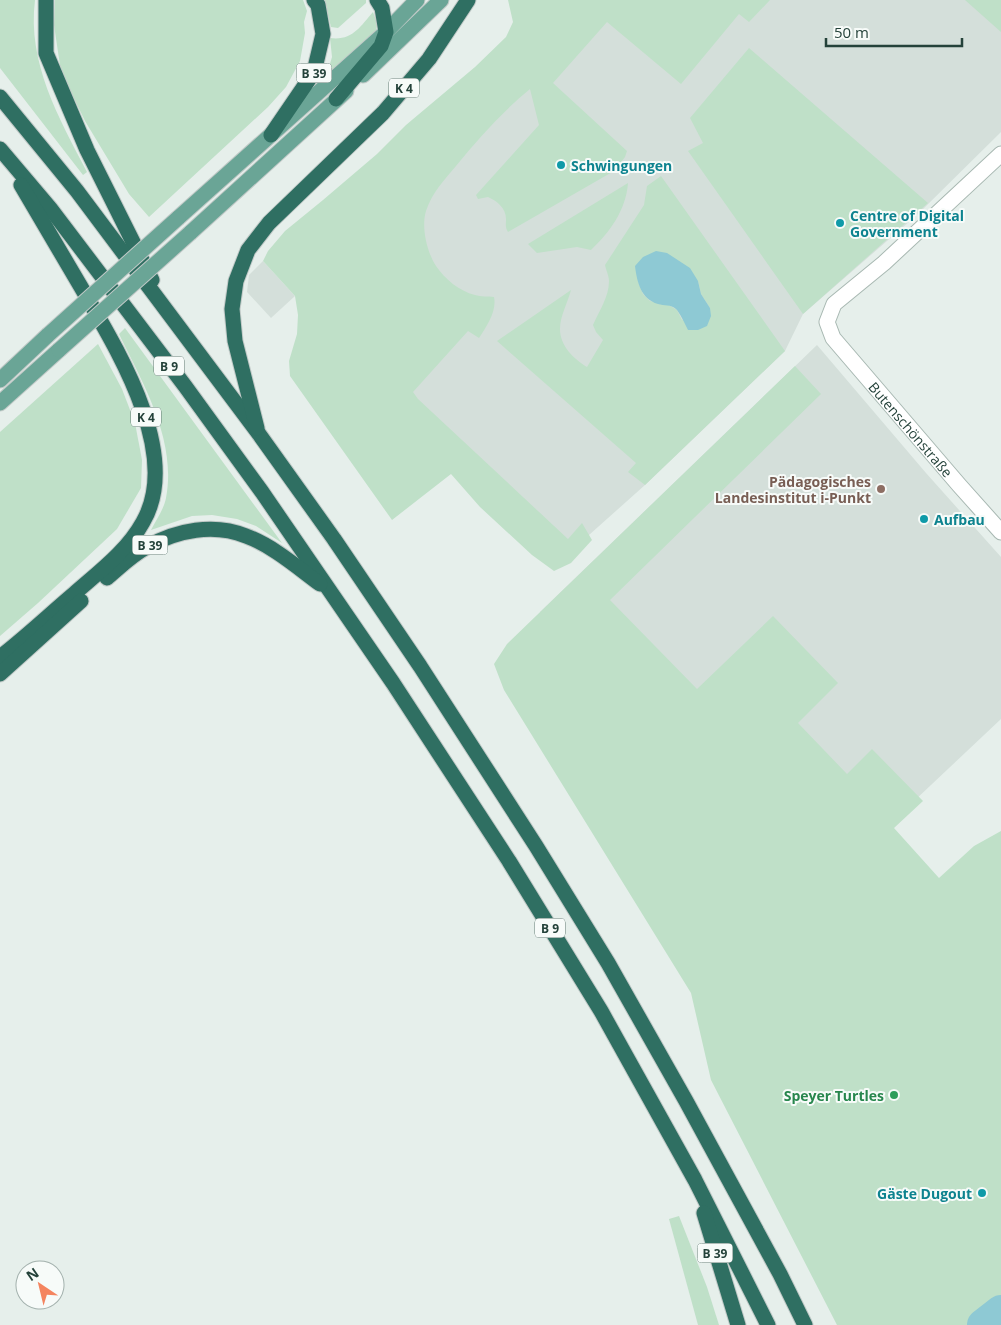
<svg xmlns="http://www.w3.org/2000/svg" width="1001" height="1325" font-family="'Open Sans',sans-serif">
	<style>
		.built { fill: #d4dfda }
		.green { fill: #bfe0c8; fill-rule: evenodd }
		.water { fill: #8ec9d4 }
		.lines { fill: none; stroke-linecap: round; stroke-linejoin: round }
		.river { stroke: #8ec9d4; stroke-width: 32 }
		.minor-casing { stroke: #a8b8b2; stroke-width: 17 }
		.major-casing { stroke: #c2cac8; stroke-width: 17 }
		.highway-casing { stroke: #c2cac8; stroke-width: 17 }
		.minor { stroke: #fff; stroke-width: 15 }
		.major { stroke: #6aa596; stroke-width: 15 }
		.highway { stroke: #2f6f62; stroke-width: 15 }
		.major-bridge-casing { stroke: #c2cac8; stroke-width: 17; stroke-linecap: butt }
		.major-bridge { stroke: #6aa596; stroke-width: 15 }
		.culture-dot { fill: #0f9aa8; stroke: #f7fbf9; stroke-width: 2 }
		.education-dot { fill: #8d6e63; stroke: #f7fbf9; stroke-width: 2 }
		.leisure-dot { fill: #2e9e5b; stroke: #f7fbf9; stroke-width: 2 }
		.labels { text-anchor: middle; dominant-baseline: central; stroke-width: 4; stroke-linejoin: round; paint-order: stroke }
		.shield { fill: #f7fbf9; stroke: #637a73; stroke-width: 1 }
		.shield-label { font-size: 12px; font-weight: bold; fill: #24423a }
		.culture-label { font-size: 14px; font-weight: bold; fill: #0d838f; stroke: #f7fbf9; text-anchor: start }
		.street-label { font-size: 14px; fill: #24423a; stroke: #f7fbf9 }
		.education-label { font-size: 14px; font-weight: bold; fill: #785e54; stroke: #f7fbf9; text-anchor: end }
		.leisure-label { font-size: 14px; font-weight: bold; fill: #27864d; stroke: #f7fbf9; text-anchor: end }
	</style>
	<rect width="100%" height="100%" fill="#e6efeb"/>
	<g class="built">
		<path d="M557 0H1001V132L918 214 803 314 785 351 645 485 561 560 279 266Z"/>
		<path d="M263 261 295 296 271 318 247 292 249 275Z"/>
		<path d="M817 345 926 473 1001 557V719L896 818 540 612Z"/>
	</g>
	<g class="green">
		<path d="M0 0H35C27 63 59 118 87 172L83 175 0 68Z"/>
		<path d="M55 0H303L307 11 304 22 305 33 300 61 286 87 268 107 149 217 129 194 85 121 61 72 54 25Z"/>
		<path d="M324 0H366V3L338 28 331 27Z"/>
		<path d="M508 0H770L749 22 739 14 681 84 607 22 553 83 627 151 625 157 614 171 508 232C505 227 506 225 506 219 506 208 497 201 488 197L478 199 476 195 539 125 530 89C502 112 478 139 456 166 444 180 432 193 426 211 421 227 427 252 436 266 445 279 459 291 475 295 481 297 488 296 494 297 497 311 487 326 479 338L468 331 413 392 418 399 568 539 582 523 592 540 571 563 554 571 532 555 480 507 451 474 392 520 290 376 289 361 297 334 298 315 295 296 263 261 268 251 285 231 323 200 377 154 406 125 475 67 506 37 513 22Z"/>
		<path d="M965 0H1001V32Z"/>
		<path d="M373 12 377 23 376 33 326 77 332 57 330 38C352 41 360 27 373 12Z"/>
		<path d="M749 48 928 203 803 314 688 151 703 143 690 118Z"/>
		<path d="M661 176 785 351 645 485 628 472 636 463 497 341 571 290C568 302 560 316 560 329 560 346 574 359 587 367L603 340 596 332 593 325C599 311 609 297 609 281 609 276 606 270 605 265L644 205 647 186ZM636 266 698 281 701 294 710 308 682 320 677 310 669 305 650 301 643 294 639 284Z"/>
		<path d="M628 183C626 210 610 232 591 250L577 247 537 253 528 244Z"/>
		<path d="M125 328 282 543 256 526 237 519 212 515 192 516 151 530C156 520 164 509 166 498 177 440 143 384 119 334Z"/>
		<path d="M98 344 122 389 135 423 142 460 141 488 117 529 38 603 0 636V432Z"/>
		<path d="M795 366 821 394 610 600 697 689 773 616 838 683 798 723 847 774 872 749 923 801 894 828 939 878 974 846 1001 831V1325H837L711 1080 691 993 504 690 494 664 507 644Z"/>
		<path d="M679 1216 707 1287 719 1325H698L669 1219Z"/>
	</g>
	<path class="water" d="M656 251 667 253 690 268 698 281 701 294 710 308 711 316 707 326 698 330H688C685 324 680 313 676 309 671 304 664 306 658 304 641 299 637 282 635 266L643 257Z"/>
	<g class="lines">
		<path class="river" d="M983 1325 1001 1311"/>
		<defs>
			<g id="minor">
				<path id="s1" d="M1001 154 884 263 834 304 827 322 833 338 959 485 1001 532"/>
			</g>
			<g id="major">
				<path d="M363 75 441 0"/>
				<path d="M178 218 386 32 417 0"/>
				<path d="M190 233 346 91"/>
				<path d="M0 380 48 335"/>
				<path d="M0 403 59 350"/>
			</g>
			<g id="highway">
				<path d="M46 0V53L87 150 152 280"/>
				<path d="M0 97 77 191 259 434 334 539 420 666 536 846 608 963 686 1101 780 1274 805 1325"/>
				<path d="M336 99 381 46 386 32 382 8 377 0"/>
				<path d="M271 135 314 72 323 34 318 5 314 0"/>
				<path d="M0 149 50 208 185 386 262 492 393 683 509 861 601 1011 695 1180 768 1325"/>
				<path d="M257 428 235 341 232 309 236 281 248 250 269 223 383 113 429 59 468 0"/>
				<path d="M107 578C120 567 132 555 147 547 177 530 214 523 246 536 273 546 297 567 320 584"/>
				<path d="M0 657C26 637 50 614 75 593 100 571 127 551 143 522 183 453 115 346 81 287 61 253 41 219 21 185"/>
				<path d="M0 674 81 601"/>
				<path d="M704 1213 738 1325"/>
			</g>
		</defs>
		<use href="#minor" class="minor-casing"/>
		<use href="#major" class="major-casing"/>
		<use href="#highway" class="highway-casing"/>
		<use href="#minor" class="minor"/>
		<use href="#major" class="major"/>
		<use href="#highway" class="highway"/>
		<defs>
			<g id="major-bridge">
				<path d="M48 335 178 218"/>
				<path d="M59 350 190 233"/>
			</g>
		</defs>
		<use href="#major-bridge" class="major-bridge-casing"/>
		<use href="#major-bridge" class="major-bridge"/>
	</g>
	<g class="culture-dot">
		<circle cx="561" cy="165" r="5"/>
		<circle cx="840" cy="223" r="5"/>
		<circle cx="924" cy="519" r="5"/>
		<circle cx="982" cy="1193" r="5"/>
	</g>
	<circle class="education-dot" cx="881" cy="489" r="5"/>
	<circle class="leisure-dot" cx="894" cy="1095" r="5"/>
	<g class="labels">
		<g class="shield">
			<rect x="296.5" y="63.5" width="35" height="19" rx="4"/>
			<rect x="389" y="78.5" width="30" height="19" rx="4"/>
			<rect x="154" y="356.5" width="30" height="19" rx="4"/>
			<rect x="131" y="407.5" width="30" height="19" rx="4"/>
			<rect x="132.5" y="535.5" width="35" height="19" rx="4"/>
			<rect x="535" y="918.5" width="30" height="19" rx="4"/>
			<rect x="697.5" y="1243.5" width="35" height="19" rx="4"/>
		</g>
		<g class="shield-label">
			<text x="314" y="73">B 39</text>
			<text x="404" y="88">K 4</text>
			<text x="169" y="366">B 9</text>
			<text x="146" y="417">K 4</text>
			<text x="150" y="545">B 39</text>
			<text x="550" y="928">B 9</text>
			<text x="715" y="1253">B 39</text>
		</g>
		<g class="culture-label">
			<text x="571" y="165">Schwingungen</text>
			<text x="850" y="215">Centre of Digital<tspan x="850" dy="16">Government</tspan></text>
			<text x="934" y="519">Aufbau</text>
			<text x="972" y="1193" text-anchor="end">Gäste Dugout</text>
		</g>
		<g class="street-label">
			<text stroke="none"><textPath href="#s1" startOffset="381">Butenschönstraße</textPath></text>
		</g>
		<g class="education-label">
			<text x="871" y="481">Pädagogisches<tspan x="871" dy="16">Landesinstitut i-Punkt</tspan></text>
		</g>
		<g class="leisure-label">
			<text x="884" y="1095">Speyer Turtles</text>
		</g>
	</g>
	<g transform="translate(40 1285) rotate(325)"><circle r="24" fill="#f7fbf9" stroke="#a3b1ad"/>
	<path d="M0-4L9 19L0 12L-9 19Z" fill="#f4845f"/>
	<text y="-8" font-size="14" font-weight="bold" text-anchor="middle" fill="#24423a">N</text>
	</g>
	<path d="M826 38v8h136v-8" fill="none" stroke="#24423a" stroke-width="2.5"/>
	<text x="834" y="38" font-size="15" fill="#24423a" stroke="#f7fbf9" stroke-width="4" paint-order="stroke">50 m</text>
</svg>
